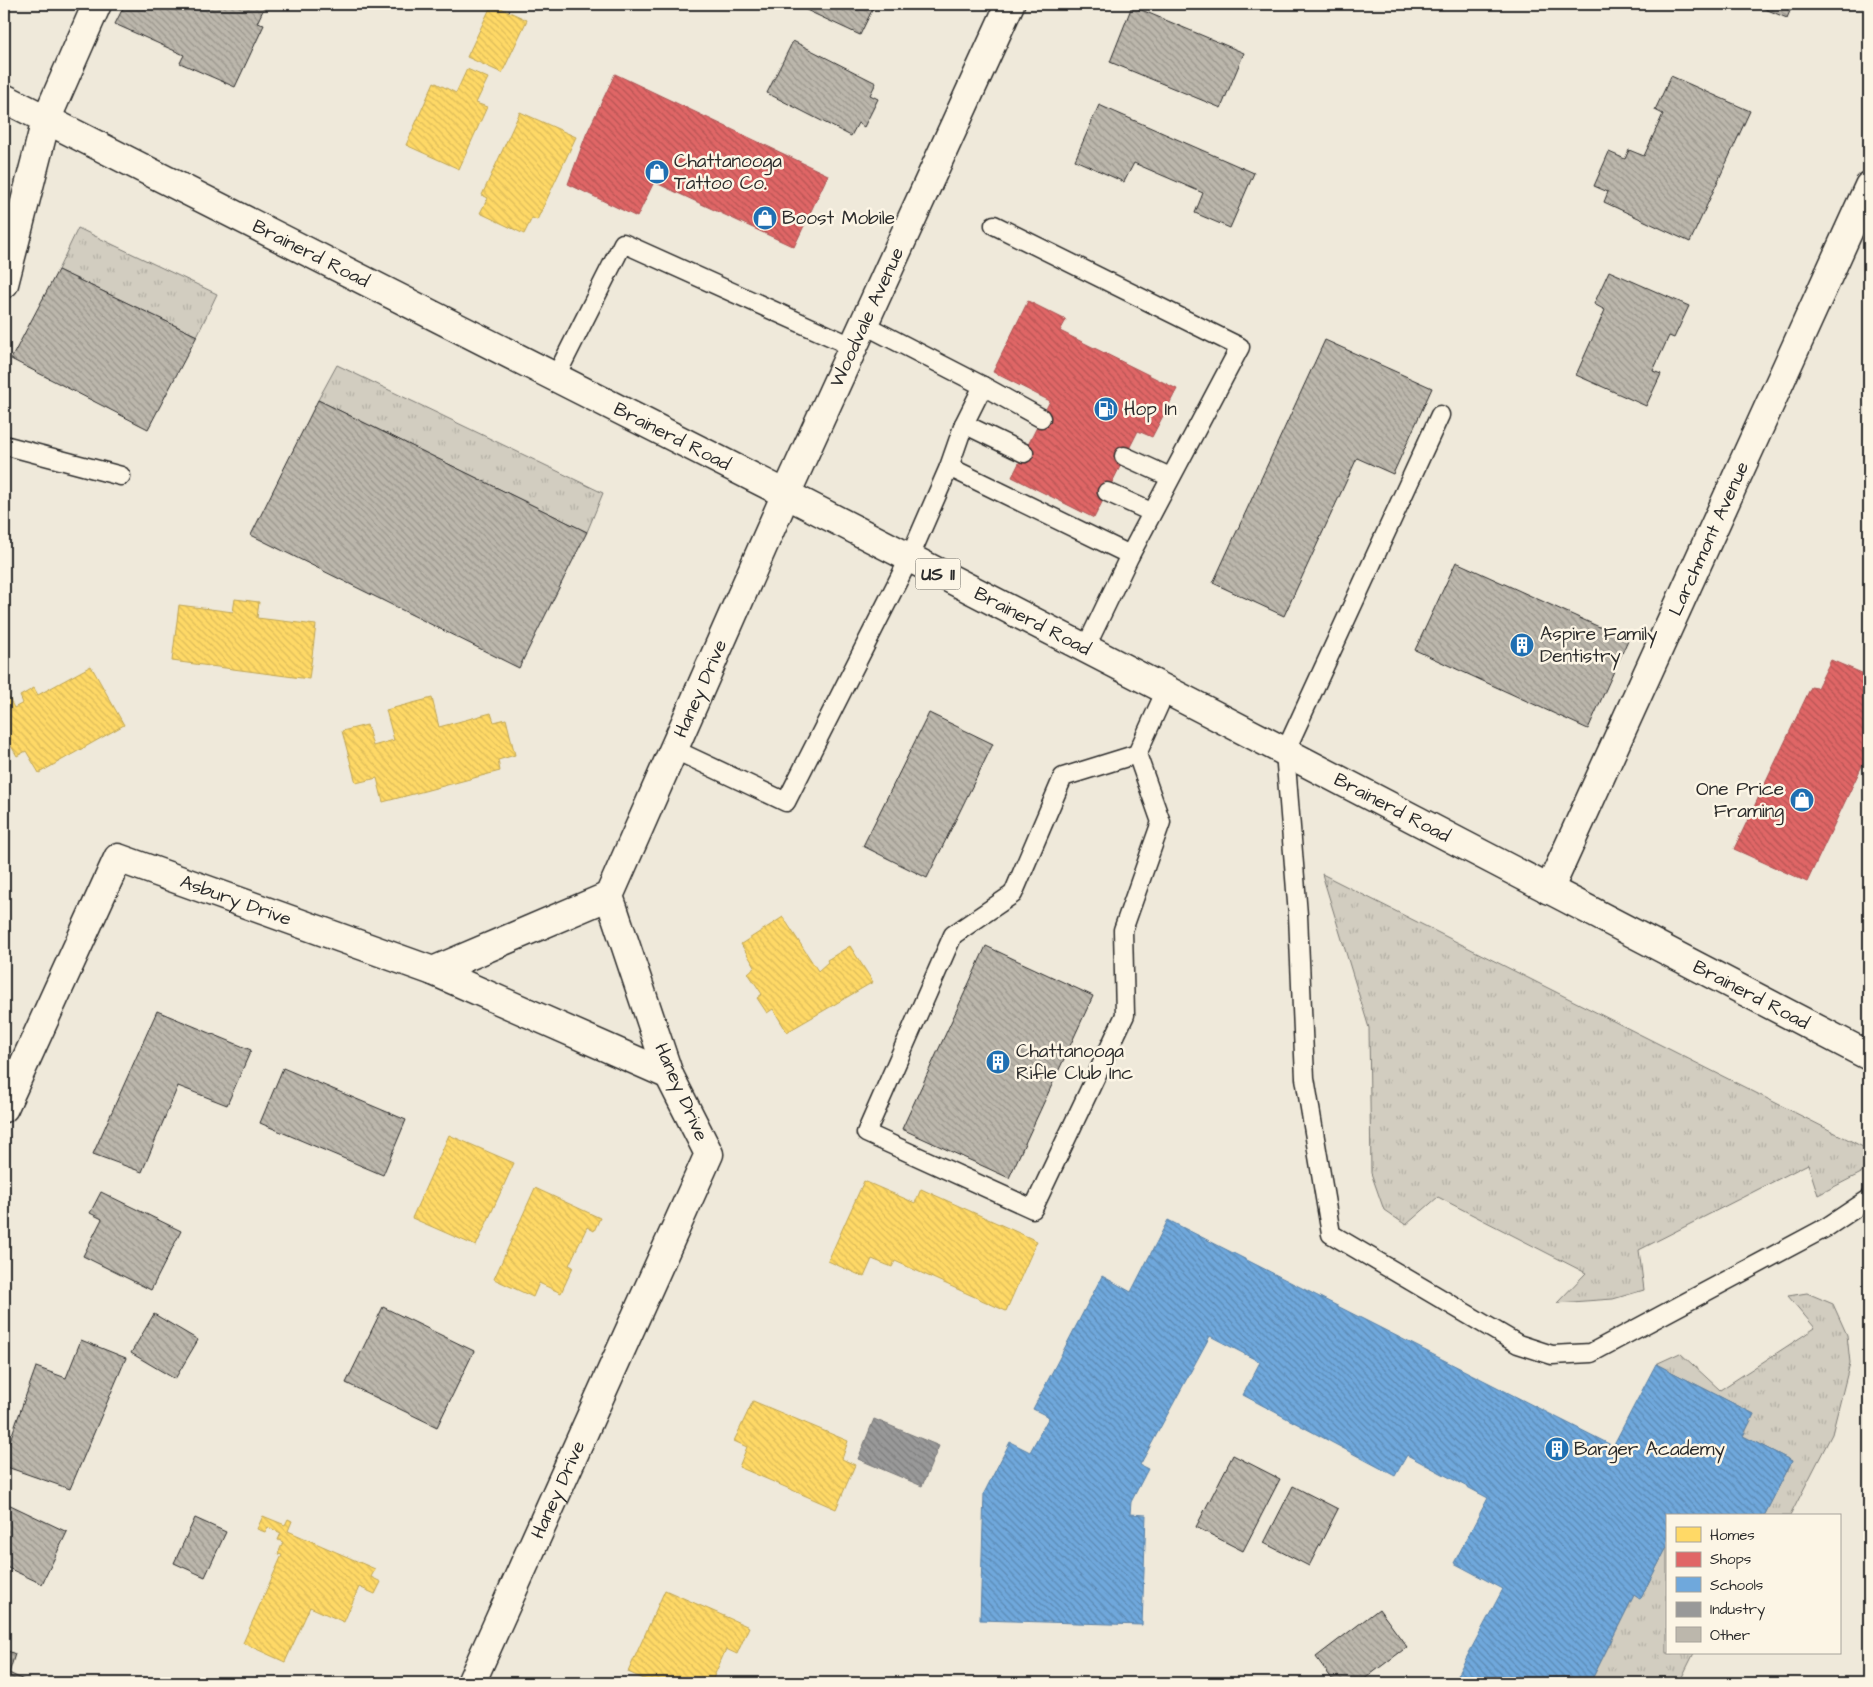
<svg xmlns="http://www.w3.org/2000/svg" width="1873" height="1687" font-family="'Architects Daughter',sans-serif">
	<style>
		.grass { fill: url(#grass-tufts); stroke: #7e7c76 }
		.homes { fill: url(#homes-back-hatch); stroke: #bfa554 }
		.shops { fill: url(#shops-back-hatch); stroke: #aa5454 }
		.schools { fill: url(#schools-back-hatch); stroke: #5b82a7 }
		.industry { fill: url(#industry-back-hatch); stroke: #787878 }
		.building { fill: url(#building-back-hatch); stroke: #2b2b2b }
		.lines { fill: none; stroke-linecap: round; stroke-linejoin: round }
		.service-casing { stroke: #2b2b2b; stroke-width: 21 }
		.minor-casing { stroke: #2b2b2b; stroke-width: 31 }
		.primary-casing { stroke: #2b2b2b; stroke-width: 31 }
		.service { stroke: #fcf5e5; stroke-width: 18 }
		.minor { stroke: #fcf5e5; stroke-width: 28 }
		.primary { stroke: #fcf5e5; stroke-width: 28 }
		.labels { text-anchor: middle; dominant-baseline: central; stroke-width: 5; stroke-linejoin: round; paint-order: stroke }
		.shield { fill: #fcf5e5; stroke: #6a6863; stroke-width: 1 }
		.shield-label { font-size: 18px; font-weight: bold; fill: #2b2b2b }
		.poi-label { font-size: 19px; fill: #2b2b2b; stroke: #fcf5e5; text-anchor: start }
		.street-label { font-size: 19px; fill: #2b2b2b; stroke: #fcf5e5 }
	</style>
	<defs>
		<pattern id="grass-tufts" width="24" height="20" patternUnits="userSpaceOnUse" patternTransform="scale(1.25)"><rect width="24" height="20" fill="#d2cdc0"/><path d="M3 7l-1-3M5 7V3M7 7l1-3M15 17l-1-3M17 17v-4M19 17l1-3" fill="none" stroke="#b4b0a5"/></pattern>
		<pattern id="homes-back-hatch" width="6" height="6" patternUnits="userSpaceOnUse" patternTransform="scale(1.25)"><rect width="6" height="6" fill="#ffd966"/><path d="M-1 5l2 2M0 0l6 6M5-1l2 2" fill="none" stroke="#dbba59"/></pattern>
		<pattern id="shops-back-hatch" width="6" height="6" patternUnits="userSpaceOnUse" patternTransform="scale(1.25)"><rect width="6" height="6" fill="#e06666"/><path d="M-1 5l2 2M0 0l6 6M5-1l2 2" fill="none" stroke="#b65454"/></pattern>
		<pattern id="schools-back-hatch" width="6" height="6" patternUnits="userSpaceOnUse" patternTransform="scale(1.25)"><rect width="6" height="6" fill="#6fa8dc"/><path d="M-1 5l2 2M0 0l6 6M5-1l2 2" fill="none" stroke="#5b89b3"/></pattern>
		<pattern id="industry-back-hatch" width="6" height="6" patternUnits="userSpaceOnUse" patternTransform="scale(1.25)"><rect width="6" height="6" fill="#999"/><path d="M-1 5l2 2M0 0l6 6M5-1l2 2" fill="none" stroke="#7d7d7d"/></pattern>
		<pattern id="building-back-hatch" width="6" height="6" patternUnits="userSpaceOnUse" patternTransform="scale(1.25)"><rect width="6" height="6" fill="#bcb7ac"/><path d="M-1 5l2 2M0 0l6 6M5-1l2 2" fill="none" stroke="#99958c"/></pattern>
	</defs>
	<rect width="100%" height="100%" fill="#efe9da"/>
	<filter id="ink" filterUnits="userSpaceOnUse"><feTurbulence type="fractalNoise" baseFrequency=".02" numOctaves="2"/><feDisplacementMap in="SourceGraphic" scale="10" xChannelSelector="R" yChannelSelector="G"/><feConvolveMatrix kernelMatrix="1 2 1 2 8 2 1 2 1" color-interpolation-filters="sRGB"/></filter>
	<g filter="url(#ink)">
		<g class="grass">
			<path d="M78 228 217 294 197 336 58 270Z"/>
			<path d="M337 365 603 493 587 532 318 400Z"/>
			<path d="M1322 874 1869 1150V1169L1818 1195 1808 1164 1639 1250 1644 1290 1613 1299 1557 1303 1586 1273 1438 1197 1406 1225 1384 1210 1371 1173 1369 1028Z"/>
			<path d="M1807 1293 1833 1304 1847 1335 1850 1363 1832 1434 1790 1516H1764L1792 1461 1743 1436 1754 1414 1656 1364 1680 1353 1720 1390 1815 1328 1788 1296Z"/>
			<path d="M1667 1547V1653H1694L1679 1683H1590L1634 1595 1640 1599Z"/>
		</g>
		<g class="homes">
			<path d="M492 4 527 20 502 73 467 57Z"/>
			<path d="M467 69 488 78 476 103 487 107 459 169 406 145 434 82 456 93Z"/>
			<path d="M520 112 576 137 537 220 532 218 524 234 480 213 488 198 482 195Z"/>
			<path d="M235 599 259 602 257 618 316 625 309 679 172 661 179 605 233 612Z"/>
			<path d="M91 666 124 725 39 773 26 751 17 756 4 734V701L9 698 14 708 23 703 20 696 34 688 38 695Z"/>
			<path d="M432 698 439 727 491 713 494 722 506 719 515 755 498 760 500 771 383 802 377 778 356 783 342 731 367 725 373 746 394 740 386 710Z"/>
			<path d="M783 917 818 971 828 962 827 960 850 946 873 982 787 1032 773 1009 767 1013 757 998 762 994 748 973 755 967 741 944Z"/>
			<path d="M449 1135 514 1163 476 1246 412 1218Z"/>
			<path d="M864 1181 915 1203 921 1189 1037 1241 1006 1311 895 1261 892 1267 872 1259 864 1277 828 1261Z"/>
			<path d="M535 1188 600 1218 594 1231 587 1227 569 1265 573 1267 561 1293 539 1283 533 1297 494 1279Z"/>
			<path d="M753 1401 848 1441 842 1459 855 1465 836 1509 739 1467 747 1447 734 1441Z"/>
			<path d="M263 1516 285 1525 288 1519 292 1521 288 1531 375 1569 371 1577 381 1582 375 1594 359 1587 344 1622 310 1607 285 1662 243 1643 282 1555 278 1554 283 1542 278 1540 281 1533 268 1527 265 1532 257 1529Z"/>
			<path d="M665 1590 749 1627 737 1654 726 1649 711 1683H653L628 1672Z"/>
		</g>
		<g class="shops">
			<path d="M615 74 828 175 794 247 654 182 637 217 568 184 586 135Z"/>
			<path d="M1028 301 1066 320 1060 331 1177 389 1152 437 1138 431 1094 518 1012 477 1050 401 993 372Z"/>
			<path d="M1831 660 1869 676V751L1807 882 1734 849 1811 687 1817 688Z"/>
		</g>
		<path class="schools" d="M1168 1220 1613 1446 1656 1364 1754 1414 1743 1436 1792 1461 1764 1516H1667V1547L1640 1599 1634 1595 1590 1683H1453L1503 1589 1454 1563 1488 1498 1407 1455 1395 1476 1243 1395 1260 1362 1210 1336 1140 1465 1148 1469 1131 1502 1130 1514 1146 1515 1142 1625 980 1620 984 1493 1010 1442 1030 1452 1049 1417 1033 1409 1102 1276 1131 1292Z"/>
		<path class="industry" d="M874 1419 939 1446 922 1486 858 1459Z"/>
		<g class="building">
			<path d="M125 4H266L257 23 264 25 235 87 180 63 184 55 115 24Z"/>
			<path d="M803 4H875L860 35 802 8Z"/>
			<path d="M1753 4H1793L1787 18Z"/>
			<path d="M1132 6 1244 53 1221 108 1110 62Z"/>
			<path d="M793 41 876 83 870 95 878 99 864 127 858 123 851 136 767 93Z"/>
			<path d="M1671 76 1750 111 1690 242 1604 202 1608 192 1594 186 1609 152 1625 159 1629 150 1644 156 1663 114 1655 110Z"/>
			<path d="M1099 105 1254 173 1230 228 1195 213 1203 193 1134 163 1124 182 1075 160Z"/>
			<path d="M58 270 197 336 148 429 11 359Z"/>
			<path d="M1609 271 1689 306 1674 338 1669 336 1653 371 1661 374 1646 406 1576 375 1605 310 1594 304Z"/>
			<path d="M1325 340 1432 388 1393 474 1357 458 1284 616 1213 583Z"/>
			<path d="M318 400 587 532 519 668 251 535Z"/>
			<path d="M1456 562 1628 640 1588 729 1415 650Z"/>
			<path d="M929 713 993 744 927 878 863 846Z"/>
			<path d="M986 946 1093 996 1009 1178 902 1129Z"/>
			<path d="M157 1011 251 1050 227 1105 178 1086 142 1172 93 1154Z"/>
			<path d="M283 1068 406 1120 383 1175 260 1123Z"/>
			<path d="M101 1192 181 1231 151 1290 83 1256 102 1219 90 1213Z"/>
			<path d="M383 1307 474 1351 437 1427 346 1383Z"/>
			<path d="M154 1314 198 1340 175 1379 131 1353Z"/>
			<path d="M81 1340 126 1358 70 1489 4 1466V1457L36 1367 66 1378Z"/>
			<path d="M1233 1455 1280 1479 1243 1551 1196 1527Z"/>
			<path d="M1293 1486 1338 1509 1309 1566 1264 1543Z"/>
			<path d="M4 1502 67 1532 42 1584 4 1566Z"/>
			<path d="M195 1518 226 1532 205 1577 174 1563Z"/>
			<path d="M1379 1609 1407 1647 1359 1683H1335L1316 1657Z"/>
			<path d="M4 1649 15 1654 9 1673 30 1683H4Z"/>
		</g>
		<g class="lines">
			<defs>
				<g id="service">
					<path d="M994 225 1240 347 1130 555"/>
					<path d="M863 324 983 386 964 424 949 467"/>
					<path d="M555 378 623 243 854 347"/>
					<path d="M983 386 1041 418"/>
					<path d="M1440 415 1285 752 1298 915 1305 1078 1331 1234 1518 1344 1552 1355 1591 1353 1827 1227 1869 1199"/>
					<path d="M964 424 1024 453"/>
					<path d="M4 445 121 476"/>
					<path d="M1124 456 1170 477"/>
					<path d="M1107 492 1151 512"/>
					<path d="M673 749 786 802 909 559 949 467 1130 555 1085 649"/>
					<path d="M1137 754 1161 822 1123 930 1125 1015 1033 1209 866 1133 953 935 1013 894 1063 777 1137 754 1166 690"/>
				</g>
				<g id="minor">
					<path d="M4 284 46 120 97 4"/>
					<path id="s1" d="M1549 890 1869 186"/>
					<path d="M433 971 669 1075"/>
					<path id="s2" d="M4 1108 118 858 433 971 609 896"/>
					<path id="s3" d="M471 1683 709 1154 669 1075 609 896 786 494 1010 4"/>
				</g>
				<g id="primary">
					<path id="s4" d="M4 98 786 494 1205 710 1869 1056"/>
				</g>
			</defs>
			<use href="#service" class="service-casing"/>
			<use href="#minor" class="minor-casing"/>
			<use href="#primary" class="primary-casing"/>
			<use href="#service" class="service"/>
			<use href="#minor" class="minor"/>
			<use href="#primary" class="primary"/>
		</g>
	</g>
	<defs>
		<symbol id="shop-disc" viewBox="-11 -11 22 22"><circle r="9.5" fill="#1f6fb2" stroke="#fcf5e5"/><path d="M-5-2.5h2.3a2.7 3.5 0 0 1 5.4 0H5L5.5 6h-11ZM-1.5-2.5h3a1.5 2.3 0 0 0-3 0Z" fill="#fff"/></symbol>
		<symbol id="fuel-disc" viewBox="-11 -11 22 22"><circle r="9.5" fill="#1f6fb2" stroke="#fcf5e5"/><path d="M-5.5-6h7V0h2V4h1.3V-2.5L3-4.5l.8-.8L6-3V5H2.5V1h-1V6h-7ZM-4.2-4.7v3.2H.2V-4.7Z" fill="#fff"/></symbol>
		<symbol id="building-disc" viewBox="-11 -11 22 22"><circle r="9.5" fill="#1f6fb2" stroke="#fcf5e5"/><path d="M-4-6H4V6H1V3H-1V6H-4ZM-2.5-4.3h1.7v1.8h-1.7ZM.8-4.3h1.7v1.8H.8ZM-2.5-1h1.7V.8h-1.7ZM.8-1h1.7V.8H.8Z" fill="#fff"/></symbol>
	</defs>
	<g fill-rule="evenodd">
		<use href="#shop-disc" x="643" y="158" width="28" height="28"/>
		<use href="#shop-disc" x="751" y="204" width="28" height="28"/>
		<use href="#fuel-disc" x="1092" y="395" width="28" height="28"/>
		<use href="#building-disc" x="1508" y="631" width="28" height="28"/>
		<use href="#shop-disc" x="1788" y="786" width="28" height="28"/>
		<use href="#building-disc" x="984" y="1048" width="28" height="28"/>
		<use href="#building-disc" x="1543" y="1435" width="28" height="28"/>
	</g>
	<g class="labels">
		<rect class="shield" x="915.5" y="558.5" width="45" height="31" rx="4"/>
		<g class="shield-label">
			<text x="938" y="574">US 11</text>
		</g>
		<g class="poi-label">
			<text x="674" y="161">Chattanooga<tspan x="674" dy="22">Tattoo Co.</tspan></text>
			<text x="782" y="218">Boost Mobile</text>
			<text x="1124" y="409">Hop In</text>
			<text x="1540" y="634">Aspire Family<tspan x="1540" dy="22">Dentistry</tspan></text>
			<text x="1784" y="789" text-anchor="end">One Price<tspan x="1784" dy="22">Framing</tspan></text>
			<text x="1016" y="1051">Chattanooga<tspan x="1016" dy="22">Rifle Club Inc</tspan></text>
			<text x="1574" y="1449">Barger Academy</text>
		</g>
		<g class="street-label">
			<text stroke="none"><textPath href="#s4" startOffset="344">Brainerd Road</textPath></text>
			<text stroke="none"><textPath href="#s3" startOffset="1491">Woodvale Avenue</textPath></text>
			<text stroke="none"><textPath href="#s4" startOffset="749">Brainerd Road</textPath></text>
			<text stroke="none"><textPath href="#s1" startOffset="386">Larchmont Avenue</textPath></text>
			<text stroke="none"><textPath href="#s4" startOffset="1154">Brainerd Road</textPath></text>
			<text stroke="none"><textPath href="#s3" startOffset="1084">Haney Drive</textPath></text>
			<text stroke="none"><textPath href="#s4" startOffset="1559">Brainerd Road</textPath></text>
			<text stroke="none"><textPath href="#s2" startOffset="400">Asbury Drive</textPath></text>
			<text stroke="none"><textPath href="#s4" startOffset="1964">Brainerd Road</textPath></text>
			<text transform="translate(681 1092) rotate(66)">Haney Drive</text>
			<text stroke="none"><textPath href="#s3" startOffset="212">Haney Drive</textPath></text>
		</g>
	</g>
	<rect width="1873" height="1687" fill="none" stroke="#fcf5e5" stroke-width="20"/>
	<rect x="10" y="10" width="1853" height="1667" fill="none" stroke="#2b2b2b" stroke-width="2" filter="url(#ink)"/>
	<rect x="1666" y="1514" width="175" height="140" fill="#fcf5e5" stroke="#a8a49b"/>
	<rect x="1676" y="1527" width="25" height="15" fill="#ffd966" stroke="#a8a49b"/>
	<text x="1710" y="1540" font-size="15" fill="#2b2b2b">Homes</text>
	<rect x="1676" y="1552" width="25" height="15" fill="#e06666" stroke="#a8a49b"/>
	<text x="1710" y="1564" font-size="15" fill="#2b2b2b">Shops</text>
	<rect x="1676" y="1577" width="25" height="15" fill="#6fa8dc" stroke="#a8a49b"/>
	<text x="1710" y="1590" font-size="15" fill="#2b2b2b">Schools</text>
	<rect x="1676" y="1602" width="25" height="15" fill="#999999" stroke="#a8a49b"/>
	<text x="1710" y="1614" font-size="15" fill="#2b2b2b">Industry</text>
	<rect x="1676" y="1627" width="25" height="15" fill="#bcb7ac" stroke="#a8a49b"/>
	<text x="1710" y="1640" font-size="15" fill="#2b2b2b">Other</text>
</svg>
